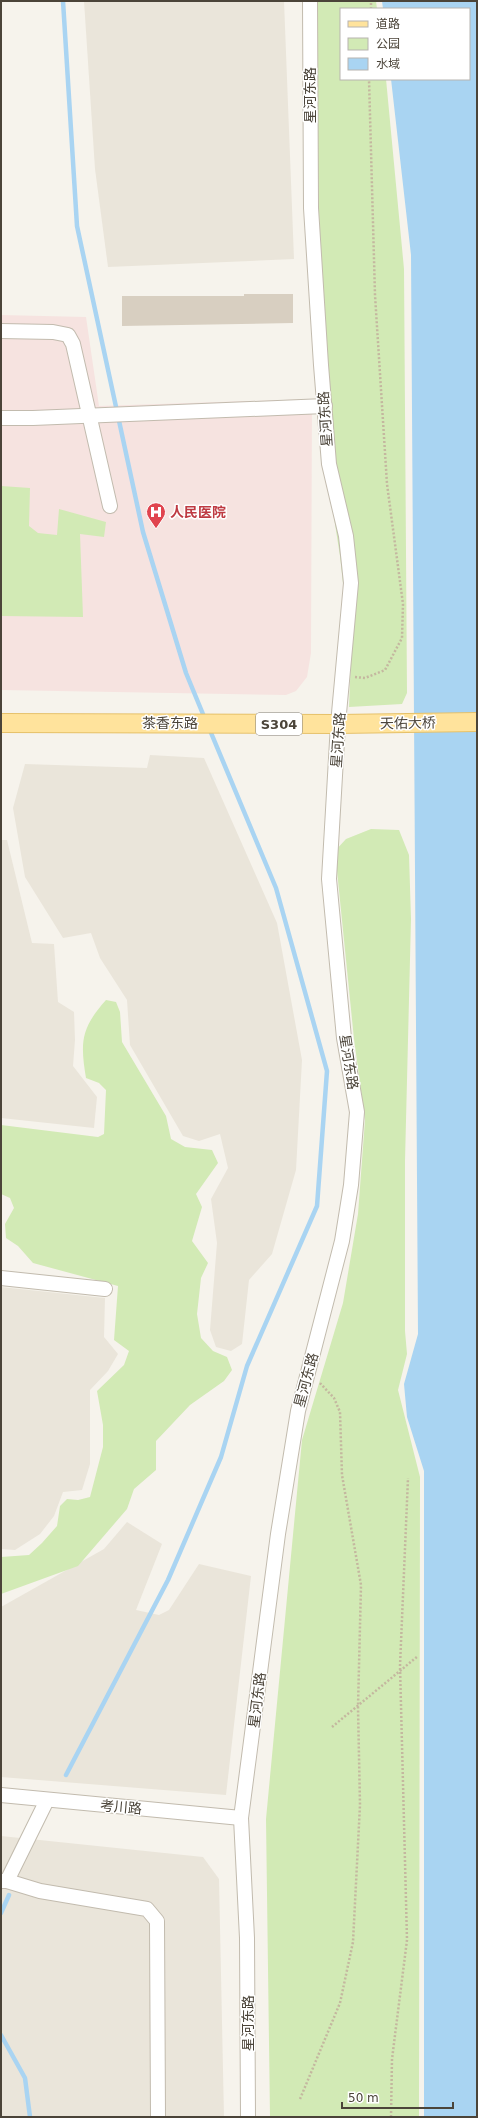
<svg xmlns="http://www.w3.org/2000/svg" width="478" height="2118" font-family="'DejaVu Sans','Noto Sans SC',sans-serif">
	<style>
		.residential { fill: #eae5da }
		.medical { fill: #f6e3e0 }
		.green { fill: #d2eab5 }
		.water { fill: #a9d4f2 }
		.lines { fill: none; stroke-linecap: round; stroke-linejoin: round }
		.stream { stroke: #a9d4f2; stroke-width: 4.5 }
		.building { fill: #d8cfc1 }
		.minor-casing { stroke: #c2bbae; stroke-width: 16 }
		.major-casing { stroke: #e6c16a; stroke-width: 20 }
		.path { stroke: #c4b79f; stroke-width: 2.5; stroke-dasharray: 2 2; stroke-linecap: butt }
		.minor { stroke: #fff; stroke-width: 14 }
		.major { stroke: #ffe39c; stroke-width: 18 }
		.labels { text-anchor: middle; dominant-baseline: central; stroke-width: 3; stroke-linejoin: round; paint-order: stroke }
		.shield { fill: #fff; stroke: #817c74; stroke-width: 1 }
		.shield-label { font-size: 13px; font-weight: bold; fill: #4b4439 }
		.street-label { font-size: 14px; fill: #4b4439; stroke: #fff }
		.health-label { font-size: 14px; font-weight: bold; fill: #be3a42; stroke: #fff; text-anchor: start }
	</style>
	<rect width="100%" height="100%" fill="#f6f3ec"/>
	<g class="residential">
		<path d="M84 1H284L294 259 108 267 95 169Z"/>
		<path d="M150 755 204 758 277 923 302 1060 296 1170 272 1254 249 1280 242 1344 231 1351 216 1347 210 1330 217 1243 211 1199 228 1168 220 1134 199 1141 183 1136 130 1045 127 1000 100 958 91 933 63 938 25 877 13 808 25 764 147 768Z"/>
		<path d="M1 840H7L32 943 54 944 58 1002 74 1012 75 1040 73 1066 97 1097 94 1128 1 1118Z"/>
		<path d="M1 1287 105 1298 104 1337 118 1354 108 1371 90 1390V1464L82 1490 63 1492 54 1516 40 1534 15 1550 1 1549Z"/>
		<path d="M127 1522 162 1544 136 1610 159 1615 169 1610 199 1564 251 1576 226 1795 1 1777V1607L104 1549Z"/>
		<path d="M1 1836 203 1857 219 1879 224 2117H1Z"/>
	</g>
	<path class="medical" d="M1 315 86 317 99 406 312 399 311 653 307 677 296 691 286 695 1 690Z"/>
	<g class="green">
		<path d="M314 1H376L377 9H341V79H386L404 269 407 693 402 704 349 707 351 657 340 556 321 434 320 253Z"/>
		<path d="M1 486 30 488 29 526 38 533 57 535 59 509 106 522 104 537 80 534 83 617 1 616Z"/>
		<path d="M371 829 399 830 409 855 411 919 405 1161V1331L407 1354 398 1390 420 1477 419 2117H270L266 1819 302 1440 343 1303 358 1214 365 1120 354 1039 335 851 346 839Z"/>
		<path d="M106 1000 116 1002 120 1012 122 1042 166 1116 171 1139 185 1147 212 1150 218 1163 196 1194 202 1207 192 1241 208 1263 201 1278 197 1314 201 1338 213 1351 227 1357 232 1370 224 1381 190 1405 156 1441V1470L134 1489 127 1509 78 1566 1 1594V1557L29 1555 42 1543 57 1526 60 1506 67 1499 78 1500 90 1497 103 1447V1425L97 1391 124 1365 129 1351 114 1340 118 1286 33 1263 18 1246 6 1238 5 1224 14 1208 10 1198 1 1194V1125L98 1137 104 1134 106 1090 99 1083 86 1078C80 1042 81 1028 106 1000Z"/>
	</g>
	<path class="water" d="M382 1H477V2117H424V1471L407 1417 404 1384 418 1334 411 255 391 79H469V9H383Z"/>
	<g class="lines">
		<g class="stream">
			<path d="M63 1 77 226 143 532 186 673 205 719"/>
			<path d="M66 1775 168 1580 221 1457 247 1366 317 1206 327 1071 276 888 209 728"/>
			<path d="M1 1913 9 1895"/>
			<path d="M1 2035 25 2078 30 2117"/>
		</g>
	</g>
	<path class="building" d="M244 294H293V323L122 326V296H244Z"/>
	<g class="lines">
		<defs>
			<g id="minor">
				<path d="M1 331 53 332 68 335 73 344 110 506"/>
				<path d="M1 418H33L325 406"/>
				<path d="M1 1278 105 1289"/>
				<path d="M1 1795 241 1818"/>
				<path d="M1 1881H7L40 1891 147 1909 157 1921 158 2117"/>
				<path d="M7 1881 47 1800"/>
				<path d="M248 2117 247 1938 241 1818 278 1534 298 1411 342 1241 351 1185 357 1112 344 1038 329 879 338 724 351 583 346 536 329 464 321 365 311 208 310 1"/>
			</g>
			<path id="major" d="M1 723 338 724 477 722"/>
		</defs>
		<use href="#minor" class="minor-casing"/>
		<use href="#major" class="major-casing"/>
		<g class="path">
			<path d="M371 9V1"/>
			<path d="M355 677 365 678 385 670 402 638 403 604 387 484 375 295 369 79"/>
			<path d="M332 1727 418 1656"/>
			<path d="M300 2099 340 2003 353 1942 360 1805 358 1707 361 1585 342 1475 340 1412 334 1398 319 1382"/>
			<path d="M391 2117 392 2059 407 1940 400 1666 408 1478"/>
		</g>
		<use href="#minor" class="minor"/>
		<use href="#major" class="major"/>
	</g>
	<defs>
		<symbol id="hospital-pin" viewBox="-11 -11 22 30"><path d="M0 17L-7.5 6A9.5 9.5 0 1 1 7.5 6Z" fill="#e0444e" stroke="#fff"/><path d="M-5-5h3v3.5h4V-5h3V5h-3V1.5h-4V5h-3Z" fill="#fff"/></symbol>
	</defs>
	<g fill-rule="evenodd">
		<use href="#hospital-pin" x="145" y="501" width="22" height="30"/>
	</g>
	<g class="labels">
		<rect class="shield" x="256" y="713" width="46" height="22" rx="3"/>
		<g class="shield-label">
			<text x="279" y="724">S304</text>
		</g>
		<g class="street-label">
			<text transform="translate(310 95) rotate(-90)">星河东路</text>
			<text transform="translate(325 419) rotate(-94)">星河东路</text>
			<text x="170" y="723">茶香东路</text>
			<text transform="translate(408 723) rotate(-1)">天佑大桥</text>
			<text transform="translate(338 740) rotate(-86)">星河东路</text>
			<text transform="translate(349 1062) rotate(81)">星河东路</text>
			<text transform="translate(306 1380) rotate(-75)">星河东路</text>
			<text transform="translate(257 1700) rotate(-83)">星河东路</text>
			<text transform="translate(121 1807) rotate(5)">考川路</text>
			<text transform="translate(248 2023) rotate(-90)">星河东路</text>
		</g>
		<g class="health-label">
			<text x="170" y="512">人民医院</text>
		</g>
	</g>
	<rect width="478" height="2118" fill="none" stroke="#4b4439" stroke-width="4"/>
	<rect x="340" y="8" width="130" height="72" fill="#ffffff" stroke="#b7b4b0"/>
	<rect x="348" y="21" width="20" height="6" fill="#ffe39c" stroke="#b7b4b0"/>
	<text x="376" y="28" font-size="12" fill="#4b4439">道路</text>
	<rect x="348" y="38" width="20" height="12" fill="#d2eab5" stroke="#b7b4b0"/>
	<text x="376" y="48" font-size="12" fill="#4b4439">公园</text>
	<rect x="348" y="58" width="20" height="12" fill="#a9d4f2" stroke="#b7b4b0"/>
	<text x="376" y="68" font-size="12" fill="#4b4439">水域</text>
	<path d="M342 2102v6h111v-6" fill="none" stroke="#4b4439" stroke-width="2"/>
	<text x="348" y="2102" font-size="12" fill="#4b4439" stroke="#ffffff" stroke-width="3" paint-order="stroke">50 m</text>
</svg>
